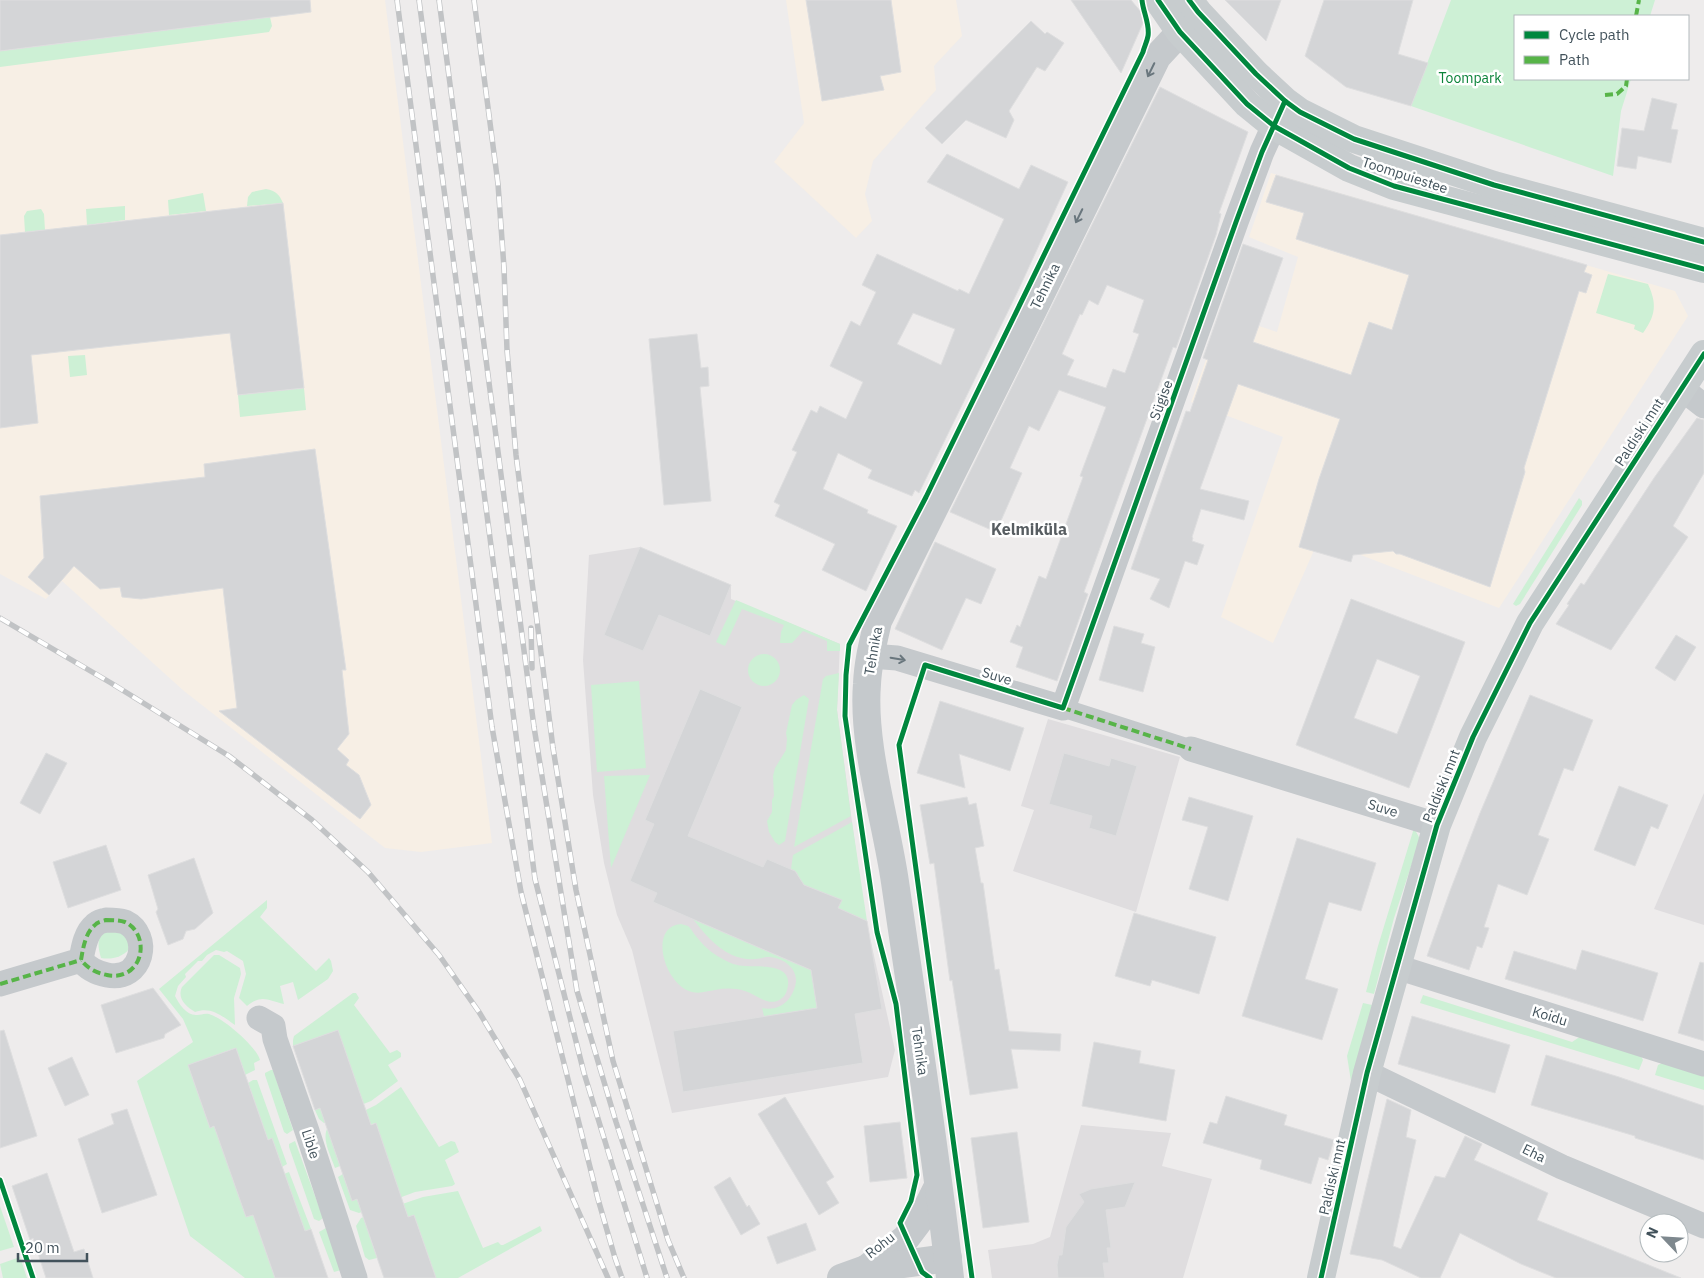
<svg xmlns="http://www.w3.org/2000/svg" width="1704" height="1278" font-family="'IBM Plex Sans',sans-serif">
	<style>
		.commercial { fill: #f7efe5 }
		.education { fill: #dfdddf }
		.green { fill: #cdf0d5 }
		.building { fill: #d4d5d7; stroke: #dededf; fill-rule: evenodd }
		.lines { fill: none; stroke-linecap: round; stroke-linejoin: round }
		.pedestrian { stroke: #c5c9cc; stroke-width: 19 }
		.minor { stroke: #c5c9cc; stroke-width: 25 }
		.tertiary { stroke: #c5c9cc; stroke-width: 28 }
		.secondary { stroke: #c7ccce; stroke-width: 28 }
		.rail-casing { stroke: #c1c3c5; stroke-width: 5.5 }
		.rail { stroke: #fff; stroke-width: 4; stroke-dasharray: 11; stroke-linecap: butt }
		.quiet { stroke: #57b448; stroke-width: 4; stroke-dasharray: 8 4; stroke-linecap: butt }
		.cycleway-casing { stroke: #fff; stroke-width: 8 }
		.cycleway { stroke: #00873e; stroke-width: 5 }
		.oneway { stroke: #69767d }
		.labels { text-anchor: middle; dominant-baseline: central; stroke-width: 5; stroke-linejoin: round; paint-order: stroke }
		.park-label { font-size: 14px; fill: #0b8339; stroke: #fff }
		.street-label { font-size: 14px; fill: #42525b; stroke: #fff }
		.quarter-label { font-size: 16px; font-weight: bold; fill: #575d61; stroke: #fff }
	</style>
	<rect width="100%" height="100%" fill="#eeecec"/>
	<g class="commercial">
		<path d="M0 0H385L492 843 421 852 385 848 184 691 62 581 46 599 0 574Z"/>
		<path d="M786 0H956L962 36 934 66 936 90 873 161 865 194 872 221 856 238 774 162 804 123Z"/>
		<path d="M1271 173 1675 291 1688 316 1499 608 1319 539 1273 643 1221 617 1283 437 1191 402 1222 314 1277 332 1298 257 1249 237Z"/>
	</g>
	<g class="education">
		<path d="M640 547 731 585V599L840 644 837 710 864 911 895 1050 888 1077 672 1113 632 950 617 915 604 863 593 795 583 660 589 555Z"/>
		<path d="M1048 719 1180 757 1136 912 1013 871 1034 810 1021 806Z"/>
		<path d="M1704 793V925L1654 909Z"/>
		<path d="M1081 1125 1171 1133 1162 1166 1212 1179 1183 1278H992L988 1250 1033 1244 1050 1237Z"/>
	</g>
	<g class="green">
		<path d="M1451 0H1655L1650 16H1515V79H1631L1621 111 1613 176 1411 106Z"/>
		<path d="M270 17 272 26 269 32 0 67V51Z"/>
		<path d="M266 189C276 191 279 194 283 203L247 206 248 197 252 192Z"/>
		<path d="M203 193 206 211 169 215 168 200Z"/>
		<path d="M125 206V220L87 225 86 209Z"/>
		<path d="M41 209 44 214 45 230 25 232 24 216 27 211Z"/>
		<path d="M1608 274 1648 284C1657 304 1656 315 1643 333L1634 329 1635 325 1596 313Z"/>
		<path d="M85 355 87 375 70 377 68 356Z"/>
		<path d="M304 388 306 410 240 417 238 395Z"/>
		<path d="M1579 498 1582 501V505L1520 604 1516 606 1513 604Z"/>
		<path d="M736 600 840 644V651H827V641L803 631 792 643H780L781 632 784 625 742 609 725 646 716 642Z"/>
		<circle cx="764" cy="670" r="16"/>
		<path d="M839 673 837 710 851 816 794 847 823 679 826 676Z"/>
		<path d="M639 681 646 768 597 772 591 685Z"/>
		<path d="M804 695 809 699 785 841 779 845 775 842 769 832 767 821 772 812V800L774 796 773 776 775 768 786 750 787 739 786 733 792 705 796 700Z"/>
		<path d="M650 775 611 868 604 776Z"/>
		<path d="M852 822 867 921 838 908 841 900 795 881 798 874 795 871 791 869 793 855Z"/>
		<path d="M1414 828 1420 839 1394 918 1374 994 1366 992 1378 946Z"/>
		<path d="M267 900V908L260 917 316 971 329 958 331 961 333 971 328 979 298 1000 293 982 280 986 284 1004C267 1000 262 994 247 1006L239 998 246 974 243 961 227 951 224 952 216 950 207 955 202 961H198L185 974 186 977 178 986 175 996C179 1004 187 1016 197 1015 201 1015 204 1013 209 1014 223 1018 256 1046 260 1060L254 1063 255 1070 245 1075 235 1048 188 1065 210 1128 257 1111 248 1083 253 1080H257L287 1164 282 1167 272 1138 225 1155 246 1217 294 1201 284 1174 289 1172 311 1229 264 1246 275 1278H245L190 1236 137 1081 193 1042 183 1019 159 989Z"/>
		<path d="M693 919 811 970 817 1008 808 1009 810 1021 764 1016 762 1008C771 1010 780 1008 787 1001 792 996 796 987 796 980 796 966 780 956 766 957 762 958 759 959 755 959 748 960 739 958 732 955 715 947 704 933 693 919Z"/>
		<path d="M681 924C683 925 686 925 688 926 691 928 693 933 695 935 702 944 711 953 721 958 729 963 737 966 746 966 761 967 795 963 787 990 786 995 782 999 777 1001 766 1005 755 994 745 991 735 988 725 988 715 990 707 991 701 994 692 992 665 986 647 927 681 924Z"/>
		<path d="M126 930 129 949C123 957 111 960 101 958 98 947 96 938 105 931Z"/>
		<path d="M214 955H219L240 968 241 974 234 998 235 1025C222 1016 211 1006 195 1012 185 1006 177 998 182 987Z"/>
		<path d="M353 993H356L359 998 354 1005 390 1053 397 1050 401 1053V1057L388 1065 398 1081 371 1101 341 1113 324 1123 319 1119 315 1110 338 1030 293 1046V1040L294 1036Z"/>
		<path d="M1423 995 1572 1042 1581 1036 1640 1054 1643 1060 1639 1070 1420 1003Z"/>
		<path d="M1363 1003 1372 1005 1352 1088 1347 1056Z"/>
		<path d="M1664 1062 1704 1074V1090L1655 1075 1658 1065Z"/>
		<path d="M271 1070H273L293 1130 287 1134 284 1132 265 1075V1073Z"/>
		<path d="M401 1087 439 1147 451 1141 455 1142 459 1152 445 1160 455 1184 452 1186 415 1192 359 1213 350 1210 338 1177 343 1174 352 1201 397 1185 375 1123 331 1138 340 1166 335 1168C331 1156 322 1140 327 1129L376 1105Z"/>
		<path d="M295 1141 323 1218 319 1221 314 1219 289 1147V1144Z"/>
		<path d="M458 1191 483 1248 498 1242 501 1245H503L540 1226 542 1231 458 1278H431L435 1276 414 1215 368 1231 377 1258 369 1260 365 1257 356 1226 361 1218 423 1197Z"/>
		<path d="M0 1206 14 1247 0 1251Z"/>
		<path d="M326 1228 341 1270 334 1272 319 1232Z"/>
		<path d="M20 1257 27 1278H3L0 1264Z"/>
	</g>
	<g class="building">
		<path d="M0 0H310L311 12 0 51Z"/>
		<path d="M806 0H891L901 72 880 76 884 90 822 101Z"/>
		<path d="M1071 0H1131L1142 13 1143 23 1121 73Z"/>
		<path d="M1225 0H1281L1266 41Z"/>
		<path d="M1324 0H1413L1398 54 1428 63 1411 106 1346 87 1305 56Z"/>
		<path d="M1031 21 1045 34 1047 32 1064 43 1045 71 1037 67 1009 111 1014 120 1006 138 966 120 942 144 925 128Z"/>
		<path d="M1160 87 1248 132 1219 213 1221 214 1216 235 1176 348 1173 347 1084 592 1088 594 1057 681 1016 667 1023 647 1010 642 1017 625 1020 627 1039 576 1046 579 1083 477 1080 476 1106 407 1059 390 1039 431 1029 426 1010 468 1022 473 996 532 950 512ZM1107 285 1144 300 1133 332 1139 334 1125 373 1113 369 1106 388 1067 375 1074 360 1062 354 1080 314 1082 315 1089 300 1098 305Z"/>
		<path d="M1652 98 1677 104 1671 129 1678 130 1671 163 1638 156 1636 169 1617 166 1622 128 1644 131Z"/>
		<path d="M947 154 1019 189 1031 165 1068 182 1018 291 919 493 915 490 912 496 868 478 872 470 838 453 823 489 868 510 867 513 897 526 866 591 822 570 835 544 775 516 780 505 774 502 797 452 792 450 811 410 817 413 820 406 846 419 863 382 830 366 851 321 860 326 876 292 862 285 877 254 958 291 959 289 969 294 1004 219 927 182ZM913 313 955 329 941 365 897 344Z"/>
		<path d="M1276 175 1587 265 1584 272 1592 275 1586 293 1579 291 1524 468 1525 472 1490 587 1400 554H1396L1393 551 1353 555 1351 562 1299 547 1319 479 1340 419 1238 384 1200 489 1249 501 1244 520 1201 509 1192 537 1193 538 1192 541 1204 545 1197 565 1185 561 1169 608 1150 599 1160 579 1131 569 1186 411 1190 412 1208 360 1203 358 1243 244 1283 258 1253 342 1351 375 1369 322 1392 330 1409 275 1296 239 1304 213 1266 202Z"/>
		<path d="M283 203 304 388 238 395 230 333 31 355 38 423 0 428V235Z"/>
		<path d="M697 334 701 368 708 367 709 386 700 387 711 501 664 505 649 339Z"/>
		<path d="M1697 418 1704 420V473L1673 526 1688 537 1611 650 1556 624 1569 605 1567 604 1581 583 1584 585 1654 478Z"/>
		<path d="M315 449 346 670H342L349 734 337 749 349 760 346 765 359 775 371 805 360 819 219 711 237 708 223 588 141 599 122 597 120 587 100 589 74 566 49 595 28 577 44 558 40 496 205 477 204 464Z"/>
		<path d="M935 542 996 569 981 604 966 598 942 650 895 629Z"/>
		<path d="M640 547 731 585 710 636 659 615 643 651 604 635Z"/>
		<path d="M1351 599 1465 642 1409 788 1296 745ZM1377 659 1420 676 1397 734 1354 718Z"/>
		<path d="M1114 626 1144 634 1141 643 1155 647 1143 692 1099 680Z"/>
		<path d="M1676 635 1696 647 1675 681 1655 668Z"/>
		<path d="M700 689 742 707 688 836 763 867 767 859 795 871 804 885 842 900 838 908 867 921 882 1009 855 1014 863 1063 683 1092 673 1031 817 1008 811 970 653 902 657 893 630 881 654 824 645 820Z"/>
		<path d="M1530 695 1593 720 1573 771 1564 768 1538 835 1549 839 1527 895 1498 884 1484 927 1489 928 1482 948 1477 946 1469 970 1427 956 1450 891 1480 813Z"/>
		<path d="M940 701 1024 728 1010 771 959 754 965 788 917 773Z"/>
		<path d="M46 753 67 763 40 814 20 803Z"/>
		<path d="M1064 753 1109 766 1111 758 1137 766 1116 836 1089 828 1092 816 1049 804Z"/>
		<path d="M1619 786 1668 805 1658 829 1651 826 1635 866 1594 850Z"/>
		<path d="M967 797 969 805 976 803 984 846 975 848 981 883H983L995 970 999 969 1009 1031 1061 1034 1060 1051 1011 1049 1018 1088 970 1095 952 980 950 981 934 863 930 864 920 805Z"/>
		<path d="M1189 797 1253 816 1228 901 1189 889 1208 827 1182 820Z"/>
		<path d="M1297 838 1376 863 1361 911 1329 902 1305 979 1338 989 1322 1040 1242 1016Z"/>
		<path d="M106 845 121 890 68 908 53 862Z"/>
		<path d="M194 858 213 913 195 929 186 931 183 939 168 945 156 912 158 909 148 875Z"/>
		<path d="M1134 913 1216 937 1199 994 1152 980 1150 986 1115 976Z"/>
		<path d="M1582 950 1658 973 1643 1021 1505 979 1514 951 1576 970Z"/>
		<path d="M1700 962 1704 963V1041L1678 1033Z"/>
		<path d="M153 988 181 1025 165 1034 164 1038 116 1053 101 1005Z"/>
		<path d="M1412 1016 1510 1045 1495 1093 1398 1064Z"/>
		<path d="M4 1030 37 1136 0 1148V1031Z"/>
		<path d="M338 1030 371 1125 376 1123 408 1217 414 1215 436 1278H384L357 1199 352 1201 320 1108 315 1110 293 1046Z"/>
		<path d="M1094 1042 1141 1051 1139 1063 1175 1070 1166 1121 1082 1106Z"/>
		<path d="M236 1048 268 1140 272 1138 305 1231 311 1229 328 1278H275L253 1215 246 1217 214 1126 210 1128 188 1065Z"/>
		<path d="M1546 1055 1619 1077 1704 1106V1160L1635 1138V1136L1531 1105Z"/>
		<path d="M72 1057 89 1095 65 1106 48 1068Z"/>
		<path d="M1226 1096 1287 1115 1284 1125 1334 1140 1328 1160 1319 1157 1311 1184 1260 1169 1262 1160 1203 1143 1210 1122 1217 1124Z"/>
		<path d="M785 1097 834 1177 826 1182 839 1203 819 1215 758 1114Z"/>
		<path d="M1387 1099 1411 1110 1406 1137 1416 1140 1393 1246 1401 1249 1435 1176 1445 1178 1465 1136 1482 1144 1474 1160 1548 1193 1537 1220 1681 1278H1556L1521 1264 1460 1233 1440 1278H1421L1382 1260 1350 1254Z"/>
		<path d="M127 1109 157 1195 102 1213 78 1139 114 1124 111 1114Z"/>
		<path d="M900 1122 907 1178 870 1182 864 1126Z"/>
		<path d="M1017 1132 1029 1222 983 1228 971 1138Z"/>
		<path d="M47 1173 74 1252 84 1249 93 1278H46L33 1238 30 1240 12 1186Z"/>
		<path d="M730 1177 747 1207 749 1205 760 1224 741 1235 714 1187Z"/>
		<path d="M1135 1182 1125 1207 1106 1210 1111 1248H1107L1109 1263H1103L1105 1278H1058L1057 1265 1059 1255H1062L1066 1227 1084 1202 1079 1194 1091 1189Z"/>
		<path d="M806 1223 816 1250 777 1264 767 1237Z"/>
	</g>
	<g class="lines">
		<path class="pedestrian" d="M1063 708 1191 749"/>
		<g class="minor">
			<path d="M1681 388 1704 406"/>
			<path d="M870 656 897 658 1063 708 1236 222 1262 152 1282 108"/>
			<path d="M1191 749 1437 825"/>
			<path d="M106 920C113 920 119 920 125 922 152 935 143 982 107 975 97 973 88 969 81 960 83 949 85 933 95 925 97 922 103 921 106 920Z"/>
			<path d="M1397 967 1704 1064"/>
			<path d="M0 984 81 960"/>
			<path d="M259 1018 273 1026 275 1039 307 1131 355 1278"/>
			<path d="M1367 1073 1562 1167 1704 1226"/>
		</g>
		<g class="tertiary">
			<path d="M866 1269 906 1238 924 1214 938 1186"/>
			<path d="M841 1278 866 1269 948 1258"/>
			<path d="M950 1278C935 1145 914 1013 895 882 886 820 862 745 867 684 868 662 873 642 878 621L1033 310 1157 57 1196 15"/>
		</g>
		<g class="secondary">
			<path d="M1158 0 1180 32 1247 104 1274 126 1349 168 1394 186 1704 269"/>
			<path d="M1189 0 1198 12 1256 74 1285 101 1300 112 1354 139 1494 185 1704 242"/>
			<path d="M1321 1278 1367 1073 1437 825 1473 737 1530 623 1704 354"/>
		</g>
		<defs>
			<g id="rail">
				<path d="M397 0 492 727 521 892 598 1199 615 1258 622 1278"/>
				<path d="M419 0 535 879 584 1073 647 1278"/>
				<path d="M439 0 534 727 577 991 616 1122 667 1278"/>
				<path d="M474 0 498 184 504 268 507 350 516 455 553 748 576 890 613 1061 668 1240 684 1278"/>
				<path d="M0 618 111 683 229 756 312 820 368 872 439 955 479 1012 520 1080 608 1278"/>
				<path d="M531 628 532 668"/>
			</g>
		</defs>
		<use href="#rail" class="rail-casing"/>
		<use href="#rail" class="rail"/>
		<g class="quiet">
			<path d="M1636 16 1639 0"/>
			<path d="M1605 95 1617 94 1626 86 1627 79"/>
			<path d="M1063 708 1191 749"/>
			<path d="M106 920C113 920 119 920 125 922 152 935 143 982 107 975 97 973 88 969 81 960 83 949 85 933 95 925 97 922 103 921 106 920Z"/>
			<path d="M0 984 81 960"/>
		</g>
		<defs>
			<g id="cycleway">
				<path d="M1158 0 1180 32 1247 104 1274 126 1349 168 1394 186 1704 269"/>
				<path d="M1189 0 1198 12 1256 74 1285 101 1300 112 1354 139 1494 185 1704 242"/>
				<path d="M0 1180 33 1278"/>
				<path d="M930 1278 922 1272 900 1223 911 1201 917 1175 896 1004 877 932 845 716 846 675 849 645 926 497 1143 52C1144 47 1147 42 1148 36 1150 24 1143 12 1142 0"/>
				<path d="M972 1278 899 745 925 665 1063 708 1236 222 1262 152 1285 101"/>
				<path d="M1321 1278 1367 1073 1437 825 1473 737 1530 623 1704 354"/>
			</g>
		</defs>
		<use href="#cycleway" class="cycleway-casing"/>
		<use href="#cycleway" class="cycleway"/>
	</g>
	<defs><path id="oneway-shaft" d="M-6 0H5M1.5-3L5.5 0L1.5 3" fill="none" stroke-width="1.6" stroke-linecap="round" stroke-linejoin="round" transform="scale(1.25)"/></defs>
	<g class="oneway">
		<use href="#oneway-shaft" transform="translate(1151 70) rotate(116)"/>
		<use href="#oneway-shaft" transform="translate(1079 216) rotate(116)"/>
		<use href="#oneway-shaft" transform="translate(898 659) rotate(10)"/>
	</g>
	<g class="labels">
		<g class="park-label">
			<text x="1470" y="78">Toompark</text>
		</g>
		<g class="street-label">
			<text transform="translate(1405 175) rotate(18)">Toompuiestee</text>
			<text transform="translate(1045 286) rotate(-64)">Tehnika</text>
			<text transform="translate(1161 400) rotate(-70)">Sügise</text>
			<text transform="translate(1639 432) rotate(-57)">Paldiski mnt</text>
			<text transform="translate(873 651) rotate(-80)">Tehnika</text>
			<text transform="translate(997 676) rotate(17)">Suve</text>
			<text transform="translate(1441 786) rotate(-68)">Paldiski mnt</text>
			<text transform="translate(1383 808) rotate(17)">Suve</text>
			<text transform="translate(1550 1016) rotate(17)">Koidu</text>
			<text transform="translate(920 1051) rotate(82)">Tehnika</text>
			<text transform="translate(311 1144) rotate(72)">Lible</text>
			<text transform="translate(1534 1153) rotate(26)">Eha</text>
			<text transform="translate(1332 1177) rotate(-77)">Paldiski mnt</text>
			<text transform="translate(880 1245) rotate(-38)">Rohu</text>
		</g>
		<g class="quarter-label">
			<text x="1029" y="529">Kelmiküla</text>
		</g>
	</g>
	<rect x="1514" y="15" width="175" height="65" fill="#ffffff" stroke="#b3babd"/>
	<rect x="1524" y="31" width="25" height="8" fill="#00873e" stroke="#b3babd"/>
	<text x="1559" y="40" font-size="15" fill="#42525b">Cycle path</text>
	<rect x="1524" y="56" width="25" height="8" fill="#57b448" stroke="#b3babd"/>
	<text x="1559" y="65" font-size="15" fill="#42525b">Path</text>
	<g transform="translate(1664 1238) rotate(295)"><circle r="24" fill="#ffffff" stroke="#b3babd"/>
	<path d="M0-4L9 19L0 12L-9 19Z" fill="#7e888e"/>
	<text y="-8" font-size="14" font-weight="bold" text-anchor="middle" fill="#42525b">N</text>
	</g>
	<path d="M18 1253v8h69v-8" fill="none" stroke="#42525b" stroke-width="2.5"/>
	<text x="25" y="1253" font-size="15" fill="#42525b" stroke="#ffffff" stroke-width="4" paint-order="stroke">20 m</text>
</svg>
